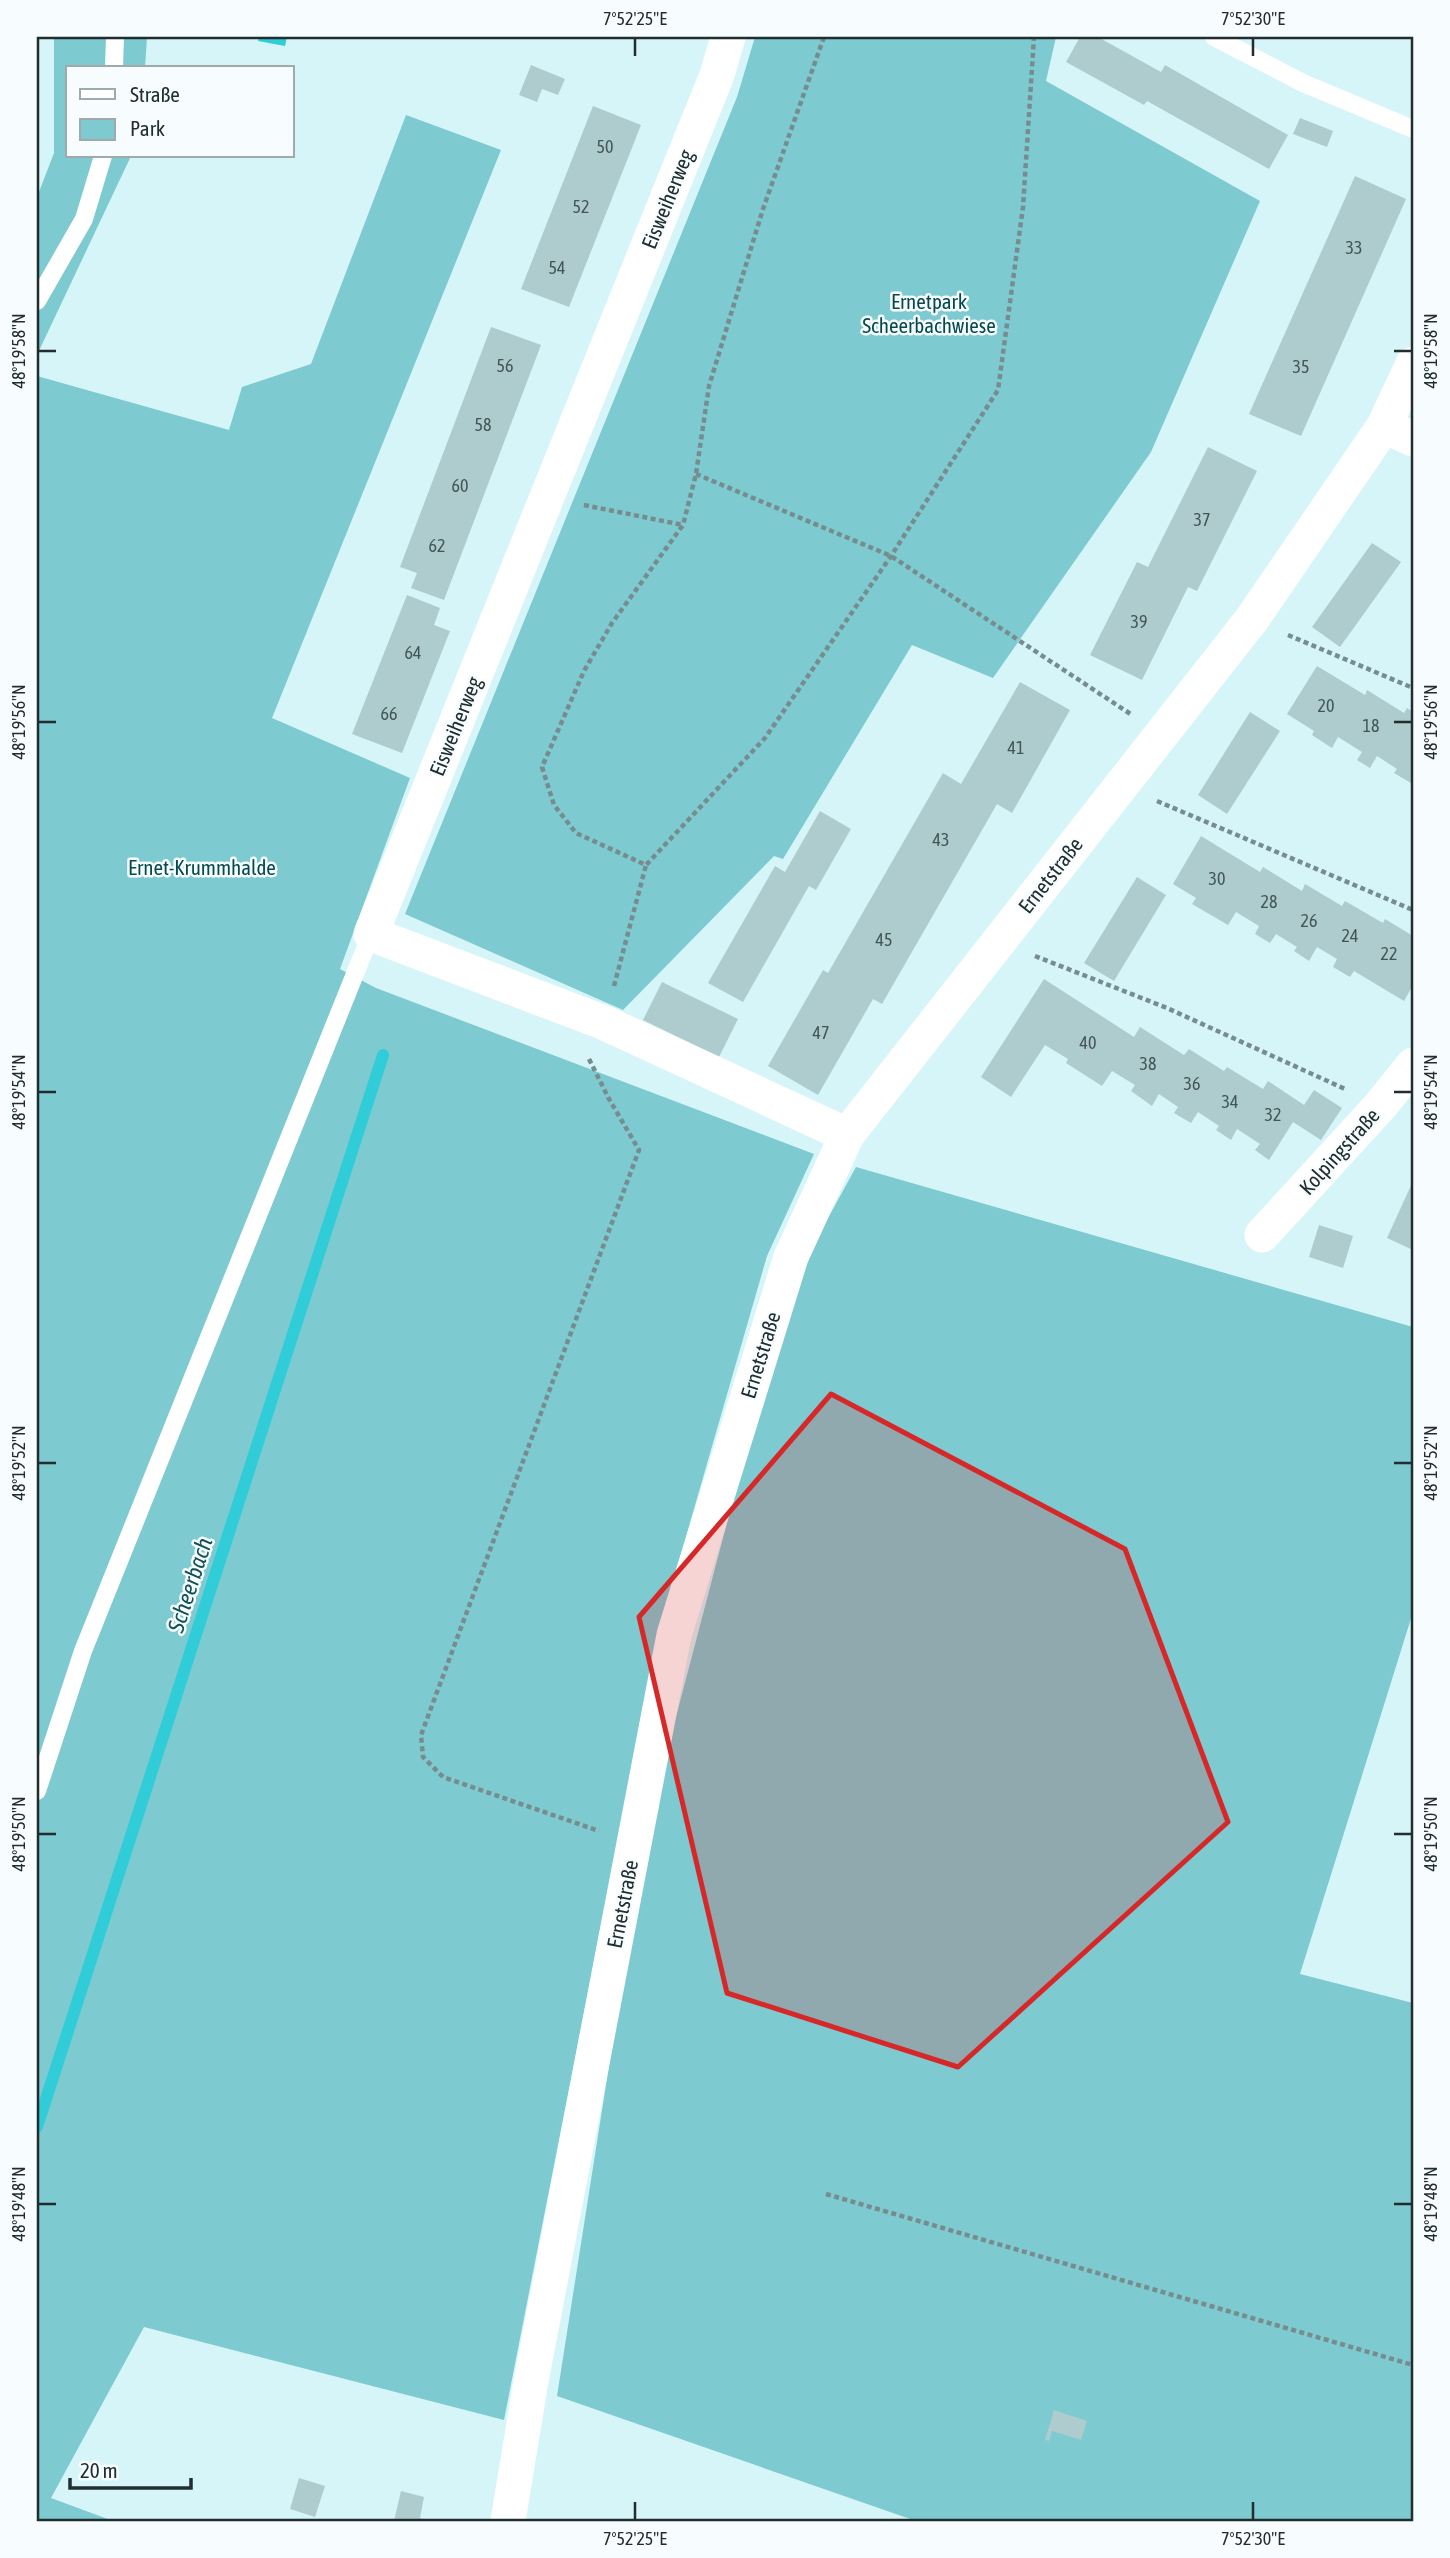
<svg xmlns="http://www.w3.org/2000/svg" width="1450" height="2558" font-family="'Asap Condensed',sans-serif">
	<style>
		.green { fill: #7dcad1 }
		.water { fill: #30cdd8 }
		.lines { fill: none; stroke-linecap: round; stroke-linejoin: round }
		.stream { stroke: #30cdd8; stroke-width: 12 }
		.building { fill: #aeccce }
		.path { stroke: #778c8e; stroke-width: 4.5; stroke-dasharray: 5 3.5; stroke-linecap: butt }
		.service { stroke: #fff; stroke-width: 18 }
		.minor { stroke: #fff; stroke-width: 35 }
		.marked { fill: #d62828; fill-opacity: 0.2; stroke: #d62828; stroke-width: 5; stroke-linejoin: round }
		.ticks { fill: none; stroke: #212d2e; stroke-width: 2.5 }
		.labels { text-anchor: middle; dominant-baseline: central; stroke-width: 5; stroke-linejoin: round; paint-order: stroke }
		.number-label { font-size: 18px; fill: #445556 }
		.street-label { font-size: 21px; fill: #212d2e; stroke: #f7fdfe }
		.park-label { font-size: 21px; fill: #05494e; stroke: #f7fdfe }
		.water-label { font-size: 23px; font-style: italic; fill: #115055; stroke: #f7fdfe }
		.neatline { fill: none; stroke: #212d2e; stroke-width: 2.5 }
		.ticks-label { font-size: 18px; text-anchor: middle; fill: #212d2e }
	</style>
	<rect width="100%" height="100%" fill="#d6f5f8"/>
	<g class="green">
		<path d="M54 37H147L145 68H68V156H131L37 355V197L54 153Z"/>
		<path d="M755 37H1056L1046 81 1260 201 1151 452 993 678 912 645 783 859 774 856 623 1010 405 914 737 97Z"/>
		<path d="M406 115 501 150 272 718 410 778 340 969 376 988 814 1154 767 1256 659 1630 504 2420 144 2327 51 2498 113 2521H37V376L229 430 242 387 311 364Z"/>
		<path d="M856 1167 1413 1327V1612L1300 1974 1413 2003V2521H916L557 2396 646 1831 734 1496 806 1258Z"/>
	</g>
	<path class="water" d="M259 37H287L285 46 258 41Z"/>
	<g class="lines">
		<path class="stream" d="M37 2127 383 1055"/>
	</g>
	<g class="building">
		<path d="M1080 37H1098L1161 72 1165 65 1288 135 1269 169 1147 101 1144 105 1066 62Z"/>
		<path d="M531 65 565 79 558 95 542 89 537 102 519 95Z"/>
		<path d="M593 106 641 125 569 307 521 289Z"/>
		<path d="M1300 118 1333 131 1327 147 1293 134Z"/>
		<path d="M1355 176 1406 199 1301 436 1249 414Z"/>
		<path d="M491 327 541 345 444 600 411 588 417 573 400 567Z"/>
		<path d="M1208 447 1257 471 1197 591 1188 587 1142 680 1090 655 1137 562 1148 567Z"/>
		<path d="M1372 543 1401 562 1340 647 1312 627Z"/>
		<path d="M407 595 440 608 434 625 450 631 402 753 352 734Z"/>
		<path d="M1317 666 1365 695 1367 690 1404 713 1407 708 1413 712V780L1411 783 1394 773 1397 769 1377 756 1370 768 1357 760 1362 752 1338 737 1332 748 1312 735 1314 731 1287 714Z"/>
		<path d="M1020 682 1070 710 1012 813 997 804 882 1004 873 999 818 1095 768 1066 823 970 828 973 943 773 961 784Z"/>
		<path d="M1250 712 1280 731 1227 814 1198 795Z"/>
		<path d="M820 811 851 829 816 890 809 886 743 1002 708 983 775 866 785 872Z"/>
		<path d="M1201 836 1260 872 1263 867 1302 891 1305 884 1342 906 1345 901 1383 923 1385 919 1413 936V985L1404 1001 1354 971 1350 977 1333 967 1337 959 1317 947 1309 961 1294 951 1297 947 1276 934 1270 943 1255 934 1259 926 1236 912 1228 925 1192 904 1196 898 1173 884Z"/>
		<path d="M1137 877 1166 895 1114 981 1084 963Z"/>
		<path d="M1044 979 1134 1037 1140 1027 1184 1055 1189 1049 1224 1071 1227 1067 1263 1089 1268 1081 1304 1105 1314 1090 1342 1108 1321 1140 1293 1122 1269 1160 1255 1150 1260 1144 1237 1129 1231 1140 1216 1130 1219 1126 1198 1112 1191 1123 1174 1113 1178 1107 1159 1094 1152 1106 1131 1091 1135 1085 1112 1071 1102 1086 1066 1063 1068 1059 1045 1045 1011 1097 981 1077Z"/>
		<path d="M662 982 738 1019 719 1057 643 1020Z"/>
		<path d="M1413 1181V1250L1387 1238Z"/>
		<path d="M1319 1225 1353 1236 1343 1268 1309 1257Z"/>
		<path d="M1054 2410 1087 2421 1081 2440 1052 2431 1049 2441 1045 2440Z"/>
		<path d="M299 2478 325 2486 315 2517 290 2509Z"/>
		<path d="M401 2491 424 2497 420 2518 429 2521H394Z"/>
	</g>
	<g class="lines">
		<g class="path">
			<path d="M824 37 763 209 709 386 696 474 683 525 612 623 584 671 542 767 554 805 576 833 646 865 765 738 891 556 998 390 1023 207 1034 37"/>
			<path d="M696 474 891 556 1132 715"/>
			<path d="M584 505 683 525"/>
			<path d="M1288 635 1413 688"/>
			<path d="M1157 801 1413 910"/>
			<path d="M1035 956 1167 1008 1345 1089"/>
			<path d="M614 986 646 865"/>
			<path d="M589 1059 609 1099 639 1150 421 1735 423 1757 443 1777 599 1831"/>
			<path d="M826 2194 1413 2365"/>
		</g>
		<g class="service">
			<path d="M1214 37 1303 83 1413 129"/>
			<path d="M114 68 115 37"/>
			<path d="M37 301 84 219 103 156"/>
			<path d="M37 1791 83 1651 371 934"/>
		</g>
		<g class="minor">
			<path d="M728 37 717 75 371 934 605 1023 847 1135"/>
			<path d="M1384 426 1413 439"/>
			<path d="M1262 1235 1381 1105 1413 1065"/>
			<path d="M508 2521 531 2381 674 1635 791 1257 847 1135 1252 619 1384 426 1413 364"/>
		</g>
	</g>
	<path class="marked" d="M831 1394 1125 1549 1228 1822 958 2067 727 1993 639 1617Z"/>
	<path class="ticks" d="M635 38V56M1253 38V56M38 351H56M1394 351H1412M38 722H56M1394 722H1412M38 1092H56M1394 1092H1412M38 1463H56M1394 1463H1412M38 1834H56M1394 1834H1412M38 2204H56M1394 2204H1412M635 2502V2520M1253 2502V2520"/>
	<g class="labels">
		<g class="number-label">
			<text x="605" y="146">50</text>
			<text x="581" y="206">52</text>
			<text x="1354" y="247">33</text>
			<text x="557" y="267">54</text>
			<text x="505" y="365">56</text>
			<text x="1301" y="366">35</text>
			<text x="483" y="424">58</text>
			<text x="460" y="485">60</text>
			<text x="1202" y="519">37</text>
			<text x="437" y="545">62</text>
			<text x="1139" y="621">39</text>
			<text x="413" y="652">64</text>
			<text x="1326" y="705">20</text>
			<text x="389" y="713">66</text>
			<text x="1371" y="725">18</text>
			<text x="1016" y="747">41</text>
			<text x="941" y="839">43</text>
			<text x="1217" y="878">30</text>
			<text x="1269" y="901">28</text>
			<text x="1309" y="920">26</text>
			<text x="1350" y="935">24</text>
			<text x="884" y="939">45</text>
			<text x="1389" y="953">22</text>
			<text x="821" y="1032">47</text>
			<text x="1088" y="1042">40</text>
			<text x="1148" y="1063">38</text>
			<text x="1192" y="1083">36</text>
			<text x="1230" y="1101">34</text>
			<text x="1273" y="1114">32</text>
		</g>
		<g class="street-label">
			<text transform="translate(667 199) rotate(-68)">Eisweiherweg</text>
			<text transform="translate(455 726) rotate(-68)">Eisweiherweg</text>
			<text transform="translate(1050 875) rotate(-52)">Ernetstraße</text>
			<text transform="translate(1339 1151) rotate(-48)">Kolpingstraße</text>
			<text transform="translate(760 1355) rotate(-73)">Ernetstraße</text>
			<text transform="translate(622 1904) rotate(-79)">Ernetstraße</text>
		</g>
		<g class="park-label">
			<text x="929" y="301">Ernetpark<tspan x="929" dy="24">Scheerbachwiese</tspan></text>
			<text x="202" y="867">Ernet-Krummhalde</text>
		</g>
		<g class="water-label">
			<text transform="translate(190 1585) rotate(-72)">Scheerbach</text>
		</g>
	</g>
	<rect width="1450" height="2558" fill="none" stroke="#f7fdfe" stroke-width="77"/>
	<rect x="66" y="66" width="228" height="91" fill="#f7fdfe" stroke="#a1aaab" stroke-width="2"/>
	<rect x="80" y="89" width="35" height="10" fill="#ffffff" stroke="#a1aaab" stroke-width="2"/>
	<text x="130" y="102" font-size="21" fill="#212d2e">Straße</text>
	<rect x="80" y="119" width="35" height="21" fill="#7dcad1" stroke="#a1aaab" stroke-width="2"/>
	<text x="130" y="136" font-size="21" fill="#212d2e">Park</text>
	<path d="M70 2478v10h121v-10" fill="none" stroke="#212d2e" stroke-width="3.5"/>
	<text x="80" y="2478" font-size="21" fill="#212d2e" stroke="#f7fdfe" stroke-width="5" paint-order="stroke">20 m</text>
	<rect x="38" y="38" width="1374" height="2482" class="neatline"/>
	<g class="ticks-label">
		<text x="635" y="25">7°52'25"E</text>
		<text x="1253" y="25">7°52'30"E</text>
		<text transform="translate(19 351) rotate(-90)" y="6">48°19'58"N</text>
		<text transform="translate(1431 351) rotate(-90)" y="6">48°19'58"N</text>
		<text transform="translate(19 722) rotate(-90)" y="6">48°19'56"N</text>
		<text transform="translate(1431 722) rotate(-90)" y="6">48°19'56"N</text>
		<text transform="translate(19 1092) rotate(-90)" y="6">48°19'54"N</text>
		<text transform="translate(1431 1092) rotate(-90)" y="6">48°19'54"N</text>
		<text transform="translate(19 1463) rotate(-90)" y="6">48°19'52"N</text>
		<text transform="translate(1431 1463) rotate(-90)" y="6">48°19'52"N</text>
		<text transform="translate(19 1834) rotate(-90)" y="6">48°19'50"N</text>
		<text transform="translate(1431 1834) rotate(-90)" y="6">48°19'50"N</text>
		<text transform="translate(19 2204) rotate(-90)" y="6">48°19'48"N</text>
		<text transform="translate(1431 2204) rotate(-90)" y="6">48°19'48"N</text>
		<text x="635" y="2545">7°52'25"E</text>
		<text x="1253" y="2545">7°52'30"E</text>
	</g>
</svg>
